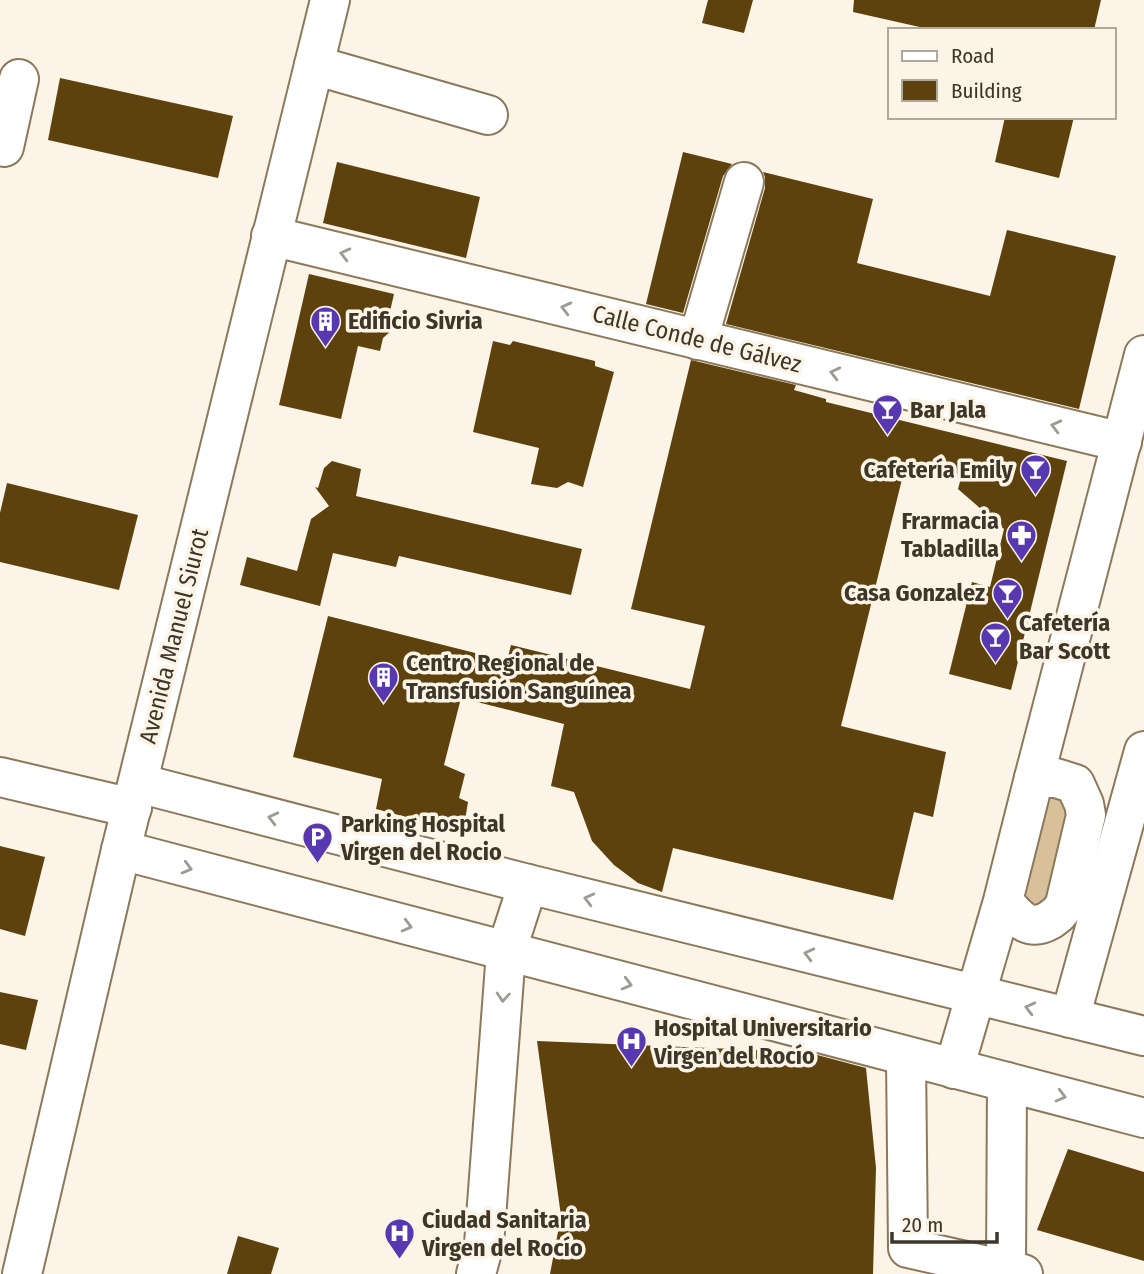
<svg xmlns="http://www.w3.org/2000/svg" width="1144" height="1274" font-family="'Fira Sans Condensed',sans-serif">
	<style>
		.green { fill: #d8c09b }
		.building { fill: #5d420d }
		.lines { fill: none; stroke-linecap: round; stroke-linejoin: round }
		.minor-casing { stroke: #8c795b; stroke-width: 42 }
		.major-casing { stroke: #8c795b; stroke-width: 42 }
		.minor { stroke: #fff; stroke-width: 38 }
		.major { stroke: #fff; stroke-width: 38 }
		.oneway { stroke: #9e9a94 }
		.labels { text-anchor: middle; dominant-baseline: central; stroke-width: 7; stroke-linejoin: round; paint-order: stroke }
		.poi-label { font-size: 24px; font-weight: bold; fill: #3e3629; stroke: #fcf4e6; text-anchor: start }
		.street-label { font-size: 24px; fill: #3e3629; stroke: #fcf4e6 }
	</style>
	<rect width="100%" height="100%" fill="#fcf4e6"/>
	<path class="green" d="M1048 793 1072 802 1050 907 1022 906Z"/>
	<g class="building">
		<path d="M708 0H753L744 33 702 23Z"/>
		<path d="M854 0H1101L1094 30H933L853 12Z"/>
		<path d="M60 78 233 116 218 178 48 140Z"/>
		<path d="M1005 117H1074L1059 178 995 162Z"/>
		<path d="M683 152 732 164 723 176 683 313 646 304Z"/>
		<path d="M337 162 480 197 466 258 323 223Z"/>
		<path d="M763 172 873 199 857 263 990 296 1007 230 1116 256 1079 409 726 324 765 188V177Z"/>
		<path d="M309 274 394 294 388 320 391 331 383 338 380 351 358 346 341 419 279 405Z"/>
		<path d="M493 341 510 345 513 341 595 361V366L614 372 583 487 568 482 557 488 531 484 539 448 473 432Z"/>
		<path d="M691 360 796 385 794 390 826 399V402L1067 461 1011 690 949 674 972 582 990 587 1004 529 958 489 961 478 906 463 841 726 946 752 933 817 914 812 893 900 673 848 662 892 638 883 614 865 592 841 574 792 551 786 564 724 461 698 444 765 465 774 459 798 468 802 463 832 376 809 382 779 293 757 328 616 507 661 511 645 690 689 705 626 631 609Z"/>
		<path d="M332 461 361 469 356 496 582 549 571 595 399 556 396 567 333 553 320 606 240 585 247 557 297 571 311 519 329 506 315 487 318 488 324 468Z"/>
		<path d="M7 483 138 515 119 590 0 562V513Z"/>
		<path d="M0 846 45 857 25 936 0 929Z"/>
		<path d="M0 992 38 1000 26 1050 0 1044Z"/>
		<path d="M537 1041 806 1052 866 1068 876 1168 873 1274H550L561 1216Z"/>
		<path d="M1068 1149 1144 1172V1261L1037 1230Z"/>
		<path d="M238 1236 279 1248 271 1274H227Z"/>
	</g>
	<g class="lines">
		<defs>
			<g id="minor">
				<path d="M314 65 488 115"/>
				<path d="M0 146 4 147 19 79"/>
				<path d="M271 236 1122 442"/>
				<path d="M698 340 744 182"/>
				<path d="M0 777 132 808"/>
				<path d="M1034 778 1144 355"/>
				<path d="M138 783 528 884 1144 1036"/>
				<path d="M121 850 1144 1118"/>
				<path d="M1070 1018 1144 751"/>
				<path d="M906 1057 908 1248 1023 1274"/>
				<path d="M954 1069 1003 901 1034 778H1056L1075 784 1084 804 1086 815 1065 904C1061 912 1057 915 1050 920 1028 933 1017 917 1003 901"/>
				<path d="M1006 1270 1007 1082"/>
				<path d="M476 1274 484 1244 506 952 528 884"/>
			</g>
			<path id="major" d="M22 1274 121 850 330 0"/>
		</defs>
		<use href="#minor" class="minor-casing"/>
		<use href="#major" class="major-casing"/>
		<use href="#minor" class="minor"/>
		<use href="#major" class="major"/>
	</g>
	<defs><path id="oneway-chevron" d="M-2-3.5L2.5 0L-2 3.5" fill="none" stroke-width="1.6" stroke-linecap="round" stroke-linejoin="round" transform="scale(1.75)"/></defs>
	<g class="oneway">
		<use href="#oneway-chevron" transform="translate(345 254) rotate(-166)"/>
		<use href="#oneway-chevron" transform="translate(566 308) rotate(-166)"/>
		<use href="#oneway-chevron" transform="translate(835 373) rotate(-166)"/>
		<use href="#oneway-chevron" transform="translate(1056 426) rotate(-166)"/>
		<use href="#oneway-chevron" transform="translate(273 818) rotate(-166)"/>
		<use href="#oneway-chevron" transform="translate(187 868) rotate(15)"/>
		<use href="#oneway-chevron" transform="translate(589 899) rotate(-166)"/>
		<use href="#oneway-chevron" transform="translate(407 926) rotate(15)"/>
		<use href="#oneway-chevron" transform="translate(809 954) rotate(-166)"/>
		<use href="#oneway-chevron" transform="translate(627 984) rotate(15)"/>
		<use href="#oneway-chevron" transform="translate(503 997) rotate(94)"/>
		<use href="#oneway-chevron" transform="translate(1030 1008) rotate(-166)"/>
		<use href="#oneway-chevron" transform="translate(1061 1096) rotate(15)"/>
	</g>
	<defs>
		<symbol id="building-pin" viewBox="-11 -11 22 30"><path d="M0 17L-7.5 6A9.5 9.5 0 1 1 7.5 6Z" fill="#5838b0" stroke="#fcf4e6"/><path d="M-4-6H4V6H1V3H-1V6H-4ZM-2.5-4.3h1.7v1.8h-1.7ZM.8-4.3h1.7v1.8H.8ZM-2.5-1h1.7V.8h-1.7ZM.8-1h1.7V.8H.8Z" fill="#fff"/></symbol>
		<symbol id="bar-pin" viewBox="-11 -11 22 30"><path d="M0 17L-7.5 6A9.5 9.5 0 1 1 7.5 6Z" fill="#5838b0" stroke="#fcf4e6"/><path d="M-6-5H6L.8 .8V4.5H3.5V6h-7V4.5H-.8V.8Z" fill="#fff"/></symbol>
		<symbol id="pharmacy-pin" viewBox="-11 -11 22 30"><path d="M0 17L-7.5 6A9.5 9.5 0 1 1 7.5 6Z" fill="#5838b0" stroke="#fcf4e6"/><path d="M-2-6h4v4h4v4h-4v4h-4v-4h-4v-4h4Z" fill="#fff"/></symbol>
		<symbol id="parking-pin" viewBox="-11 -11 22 30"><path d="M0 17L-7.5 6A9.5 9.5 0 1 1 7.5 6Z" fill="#5838b0" stroke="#fcf4e6"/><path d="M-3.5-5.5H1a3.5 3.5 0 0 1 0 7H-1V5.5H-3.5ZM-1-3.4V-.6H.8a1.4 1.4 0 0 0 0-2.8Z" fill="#fff"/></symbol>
		<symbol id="hospital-pin" viewBox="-11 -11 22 30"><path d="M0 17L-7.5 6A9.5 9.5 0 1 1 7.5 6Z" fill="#5838b0" stroke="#fcf4e6"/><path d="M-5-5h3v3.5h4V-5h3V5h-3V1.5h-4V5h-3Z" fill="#fff"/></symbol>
	</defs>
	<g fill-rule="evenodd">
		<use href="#building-pin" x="308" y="304" width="35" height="47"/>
		<use href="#bar-pin" x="870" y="392" width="35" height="47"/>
		<use href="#bar-pin" x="1018" y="452" width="35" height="47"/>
		<use href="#pharmacy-pin" x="1004" y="518" width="35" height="47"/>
		<use href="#bar-pin" x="990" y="576" width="35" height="47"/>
		<use href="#bar-pin" x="978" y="620" width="35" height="47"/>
		<use href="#building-pin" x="366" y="660" width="35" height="47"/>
		<use href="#parking-pin" x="300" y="820" width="35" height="47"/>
		<use href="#hospital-pin" x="614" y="1024" width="35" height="47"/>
		<use href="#hospital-pin" x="382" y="1216" width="35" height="47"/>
	</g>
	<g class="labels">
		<g class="poi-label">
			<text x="348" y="321">Edificio Sivria</text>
			<text x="910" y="410">Bar Jala</text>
			<text x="1013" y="470" text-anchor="end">Cafetería Emily</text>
			<text x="999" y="521" text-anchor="end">Frarmacia<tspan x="999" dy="28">Tabladilla</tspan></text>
			<text x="985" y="593" text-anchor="end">Casa Gonzalez</text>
			<text x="1019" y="623">Cafetería<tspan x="1019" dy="28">Bar Scott</tspan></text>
			<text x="406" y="663">Centro Regional de<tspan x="406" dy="28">Transfusión Sanguínea</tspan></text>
			<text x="341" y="824">Parking Hospital<tspan x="341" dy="28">Virgen del Rocio</tspan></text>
			<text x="654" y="1028">Hospital Universitario<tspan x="654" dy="28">Virgen del Rocío</tspan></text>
			<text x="422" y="1220">Ciudad Sanitaria<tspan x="422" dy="28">Virgen del Rocío</tspan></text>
		</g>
		<g class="street-label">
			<text transform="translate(697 339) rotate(14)">Calle Conde de Gálvez</text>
			<text transform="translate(174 636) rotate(-76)">Avenida Manuel Siurot</text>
		</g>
	</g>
	<rect x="888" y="28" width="228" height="91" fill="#fcf4e6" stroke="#b0a89a" stroke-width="2"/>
	<rect x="902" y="51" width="35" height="10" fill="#ffffff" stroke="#b0a89a" stroke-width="2"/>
	<text x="951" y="63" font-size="21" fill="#3e3629">Road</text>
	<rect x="902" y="80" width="35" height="21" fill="#5d420d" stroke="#b0a89a" stroke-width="2"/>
	<text x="951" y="98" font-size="21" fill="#3e3629">Building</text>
	<path d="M892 1232v10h105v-10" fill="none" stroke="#3e3629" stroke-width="3.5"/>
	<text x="902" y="1232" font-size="21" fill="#3e3629" stroke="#fcf4e6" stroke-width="5" paint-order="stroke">20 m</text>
</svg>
